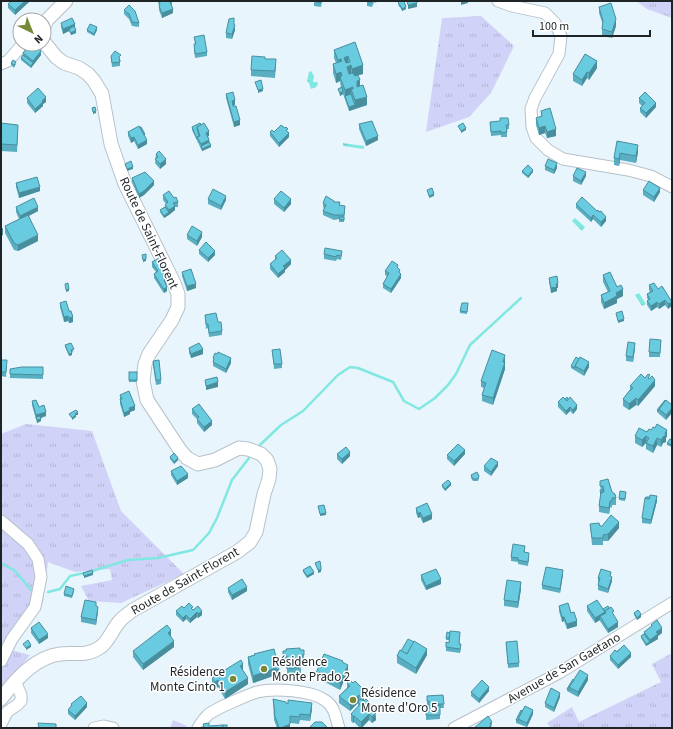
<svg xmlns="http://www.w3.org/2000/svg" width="673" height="729" font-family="'Source Sans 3',sans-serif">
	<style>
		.grass { fill: url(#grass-tufts) }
		.green { fill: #d1d2f7 }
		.water { fill: url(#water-ripples) }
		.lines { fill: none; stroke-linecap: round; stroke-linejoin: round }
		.stream { stroke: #80e7e1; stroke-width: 2.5 }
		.minor-casing { stroke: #b6c1c9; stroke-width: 13 }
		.major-casing { stroke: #b6c1c9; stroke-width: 15 }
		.minor { stroke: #fff; stroke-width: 11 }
		.major { stroke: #fff; stroke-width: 13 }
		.wall { fill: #59afc1 }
		.shaded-wall { fill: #498e9d }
		.building { fill: #68cbe0; stroke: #498e9d; fill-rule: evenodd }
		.poi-dot { fill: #778939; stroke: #fff; stroke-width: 1.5 }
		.labels { text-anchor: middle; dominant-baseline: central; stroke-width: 3; stroke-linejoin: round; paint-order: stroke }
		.street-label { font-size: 13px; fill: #1f2426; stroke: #fff }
		.poi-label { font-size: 13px; fill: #1f2426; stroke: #fff; text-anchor: start }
	</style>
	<defs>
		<pattern id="grass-tufts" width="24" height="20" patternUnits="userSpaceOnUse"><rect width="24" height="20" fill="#d1d2f7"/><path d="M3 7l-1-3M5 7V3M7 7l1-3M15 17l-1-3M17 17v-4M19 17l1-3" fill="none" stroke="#b3b4d4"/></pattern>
		<pattern id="water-ripples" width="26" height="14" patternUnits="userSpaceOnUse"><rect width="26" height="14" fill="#80e7e1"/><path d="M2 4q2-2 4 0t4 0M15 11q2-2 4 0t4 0" fill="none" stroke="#6ec6c1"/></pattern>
	</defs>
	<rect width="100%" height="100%" fill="#e9f5fc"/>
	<g class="grass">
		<path d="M636 1H672V18L647 9Z"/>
		<path d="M481 16 514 46 491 93 469 117 426 132 442 18Z"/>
		<path d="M26 424 92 431 121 511 184 574 121 603 89 601 81 586 112 580 110 569 75 572 48 562 43 602 25 624 11 650 30 655 1 692V434Z"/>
		<path d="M672 653V728H551L547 723 572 707 579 722 661 682 652 664Z"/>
	</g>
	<path class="green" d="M173 720 187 726V728H170Z"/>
	<g class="water">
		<path d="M311 71 314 76 313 82H317L318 84 316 87 311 89 309 83 307 81 309 72Z"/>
		<path d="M343 143 364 146V149L343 146Z"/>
		<path d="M575 218 585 227 582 231 572 221Z"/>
		<path d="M639 293 646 304 642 306 635 295Z"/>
	</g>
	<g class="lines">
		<g class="stream">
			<path d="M260 445 281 425 303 411 338 375 350 367 358 368 393 382 404 401 419 409 435 398 448 385 456 374 470 345 521 298"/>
			<path d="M1 563 4 565 14 570 34 593"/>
			<path d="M89 572 128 560 158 558 193 550 209 533 217 518 232 480 249 458"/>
			<path d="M48 592 60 589 70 576 84 573"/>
		</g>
		<defs>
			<g id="minor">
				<path d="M498 1 512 6 545 13 555 23 561 36 559 54 535 98 531 109 532 127 536 138 548 150 563 159 628 170 651 176 672 187"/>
				<path d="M1 64 8 61 23 44"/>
				<path d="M1 521 28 544 38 559 41 577 35 607 12 639 1 661"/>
				<path d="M1 724 7 712 17 705 21 701V695L15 681"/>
				<path d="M94 728 104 726 113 728"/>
				<path d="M198 728C201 723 204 718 209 714 217 708 248 695 257 692 274 688 312 690 326 701 335 707 336 719 339 728"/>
				<path d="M454 728 559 673 672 603"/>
			</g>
			<g id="major">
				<path d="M44 26 47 20 66 1"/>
				<path d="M1 699C15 680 35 657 60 654 74 652 85 657 99 648 108 643 112 630 119 622 123 617 128 614 133 610L237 552 250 542 256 532 264 494 269 479 270 469 267 460 261 454 248 449 239 448 215 460 198 464 187 458 180 450 147 400 143 381 145 364 149 354 172 320 178 307V294L174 283 125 184 111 144 102 94 94 81 88 74 79 68 64 63 56 57 44 42"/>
			</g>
		</defs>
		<use href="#minor" class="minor-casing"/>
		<use href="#major" class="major-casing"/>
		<use href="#minor" class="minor"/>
		<use href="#major" class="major"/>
	</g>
	<g class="wall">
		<path d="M30 1 15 15 8 8V4Z"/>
		<path d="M158 1H172V5L171 6 173 13 162 18 159 10V6Z"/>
		<path d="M314 1H322L321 7 314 6Z"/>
		<path d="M367 1H377L376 3 374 2 372 7 367 6Z"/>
		<path d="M398 1H404L406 9 402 11 400 7H399Z"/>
		<path d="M599 7 616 26 612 38 602 36V29L603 25 599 13Z"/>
		<path d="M124 10 139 23V27L132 26 129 19 124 14Z"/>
		<path d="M61 23 76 33 71 35 69 31 63 34 61 27Z"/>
		<path d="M234 25 235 30 232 39 226 38V33Z"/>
		<path d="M87 30H97L94 36 87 32Z"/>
		<path d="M194 37 207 52V56L195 58 194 49V44H195Z"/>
		<path d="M355 42 363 74 358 75 360 86 367 105 349 111 343 94 340 96 338 89 341 88 340 81 336 83 333 73V64L336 63 334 58V50Z"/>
		<path d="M23 53 41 55 31 68 21 60V58L23 55Z"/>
		<path d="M111 56 121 60 120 61V66L112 67Z"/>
		<path d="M265 59 276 66 275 78 251 76V70Z"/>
		<path d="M11 63 16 64 14 68 11 65Z"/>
		<path d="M597 68 589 80 587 78 582 86 573 81V74Z"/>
		<path d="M226 94 235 105H233L240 125 234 127 226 98Z"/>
		<path d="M27 98 46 102 43 104V106L35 113 27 103Z"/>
		<path d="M639 98 656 107 646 118 640 112V108L642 106 639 103Z"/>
		<path d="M541 111 556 136 547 138 545 133 539 135 536 125V118L541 117Z"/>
		<path d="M490 122 509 125V129H507V137H501V135L491 136Z"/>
		<path d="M1 123 18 131 17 152 1 151Z"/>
		<path d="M200 123 209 136H208L211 147 202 151 192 130V127Z"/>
		<path d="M359 124 378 140 366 146 359 129Z"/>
		<path d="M128 132 145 137 147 144 138 149 134 141 131 143 128 136Z"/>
		<path d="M270 132H288L289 137 279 147 270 136Z"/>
		<path d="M617 141 638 152 636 163 620 160 619 166 614 165V158Z"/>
		<path d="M156 154 166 164 160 169 155 163Z"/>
		<path d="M545 166 557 168 554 174 545 170Z"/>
		<path d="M522 171 533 172 528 178 522 173Z"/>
		<path d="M573 176H586L581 185 573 181Z"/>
		<path d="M132 178 154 185 144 195 139 198 132 182Z"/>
		<path d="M16 183 40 191 19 198 16 187Z"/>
		<path d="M643 190 660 192 654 202 643 195Z"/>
		<path d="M163 195 174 198 178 202V207H175V210L164 218 160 212V210L165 207V205L166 204 163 200Z"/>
		<path d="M208 199 226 200 221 210 208 204Z"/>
		<path d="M274 199 291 204 284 212 274 204Z"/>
		<path d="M334 202 340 205 345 210 344 222H339V219L334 220 323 215V211L324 208 323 207V203Z"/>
		<path d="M576 204 606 221 601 227 593 219 591 222 576 208Z"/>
		<path d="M16 207 38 211 29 216 38 241 18 251 14 250 5 233V226L19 219 16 212Z"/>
		<path d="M187 235 202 237 197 246 187 239Z"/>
		<path d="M199 250 215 255 208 262 199 254Z"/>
		<path d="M324 254 342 255 341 260 337 259 336 261 324 259Z"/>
		<path d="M275 256 291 264 285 270V272L278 278 270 269V264L275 260Z"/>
		<path d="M152 262 163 268 164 273 167 283 166 284 167 291 164 293 163 292 154 278V274L156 272 152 267Z"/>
		<path d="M398 268 400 273 401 278 391 293 383 288V284L388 277 385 275V271Z"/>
		<path d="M182 272 196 288 187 291 182 276Z"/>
		<path d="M603 275 617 287 623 296 617 299V303L604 309 601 302V295L608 292 603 282Z"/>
		<path d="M549 278 558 288H557V291L551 293 549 282Z"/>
		<path d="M649 285 658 289 672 302 668 309 665 305 659 309 657 307 651 311 647 305V301L648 300 647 298V294L650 292 649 290Z"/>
		<path d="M60 303 69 311 73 322 69 323 68 321 64 322 60 307Z"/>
		<path d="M468 303 467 314 460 313V311Z"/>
		<path d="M205 315 218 322 222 331V335L209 337 208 328 206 329Z"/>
		<path d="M661 340 660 357H649V352Z"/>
		<path d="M65 345 74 351 72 352V355L69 356 65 347Z"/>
		<path d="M189 348 203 354 191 358 189 353Z"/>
		<path d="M635 348 633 362 626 361V356Z"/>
		<path d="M272 350 282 364V368L274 369Z"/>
		<path d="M213 358 231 363 226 373 213 366Z"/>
		<path d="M1 360 7 365 6 377 1 376Z"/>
		<path d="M153 361 161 380V384L156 385 153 365Z"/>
		<path d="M505 361V369L493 405 482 401V395L484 388 481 387V381Z"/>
		<path d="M571 366 589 367 584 376 571 368Z"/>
		<path d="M43 367V379L10 378V374Z"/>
		<rect x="129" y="372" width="8" height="10"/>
		<path d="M645 378H650L655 386 638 406 636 405 629 410 623 406V399L630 390V386Z"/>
		<path d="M120 395 135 410 130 412V414L124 417 120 404Z"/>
		<path d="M565 399H568L577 409 573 414 570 411 566 415 558 407V402Z"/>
		<path d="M666 400V420L657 412V410Z"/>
		<path d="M32 401 39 407 46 416 41 418V421L37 423 32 405Z"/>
		<path d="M192 409 212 425 204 432 197 423V419L192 414Z"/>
		<path d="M651 430 667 436 666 438V442L663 443 661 447 657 445 653 453 646 449V443L642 447 635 443V436Z"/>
		<path d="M672 440V447L667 445V443Z"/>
		<path d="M337 454 350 456 342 464 337 459Z"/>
		<path d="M465 454 454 466 447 459V455Z"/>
		<path d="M170 457 178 460 174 464 170 459Z"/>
		<path d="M484 466H498L491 476 484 471Z"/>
		<path d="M171 471 188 478 177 485 171 475Z"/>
		<path d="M471 475 479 478 478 481H473L471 478Z"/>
		<path d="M600 481 612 492 616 498V505H612V508L610 507 609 514 599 512V506L601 495Z"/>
		<path d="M442 485H451L445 491 442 487Z"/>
		<path d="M626 494 625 501 619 500V498Z"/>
		<path d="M650 497 657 501 651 524 642 523V518Z"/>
		<path d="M416 508 432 519 423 523 420 517 418 518 416 513Z"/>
		<path d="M590 524 600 526 619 528 608 541H603V545H592Z"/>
		<path d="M525 550V553L529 558 528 566 518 564V562L511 561V557Z"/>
		<path d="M303 570 314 574 307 578 303 572Z"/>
		<path d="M563 574 560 593 542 589V585Z"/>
		<path d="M421 575 441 584 426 590 421 580Z"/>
		<path d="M611 576 612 581 608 593 598 590V585L599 582H598V578Z"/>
		<path d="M228 588 247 591 232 600 228 592Z"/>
		<path d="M521 589 518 608 504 606V600Z"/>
		<path d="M74 591 72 598 64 596V594Z"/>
		<path d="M96 606 98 611 96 625 81 622V617Z"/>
		<path d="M559 606 571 613 577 626 567 629 564 621 562 622 559 611Z"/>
		<path d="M587 606 603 609 614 615 618 627 608 633 600 621V620L595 623 587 611Z"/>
		<path d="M184 608 193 609 202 615 198 618 197 617 190 623 186 619 183 622 176 615V611Z"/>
		<path d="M634 613 641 617 637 620 634 615Z"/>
		<path d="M651 625 662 633 658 636V639L646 646 641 638V636L644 634V632L651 627Z"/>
		<path d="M31 628 48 638 39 644 31 633Z"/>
		<path d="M460 636 459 644 461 649 460 653 446 651V647L449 643V640H446V638Z"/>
		<path d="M171 637 174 647 143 670 133 657V651Z"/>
		<path d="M506 642 519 663V667L508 668Z"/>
		<path d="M623 646 631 657 618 669 610 660V656Z"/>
		<path d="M274 649 279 675 276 676V675L253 683 248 664V657L254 655V654Z"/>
		<path d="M304 650V661H301V674L287 676V662L283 663V651Z"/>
		<path d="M401 651 427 655 416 674 397 663V656Z"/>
		<path d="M343 662 348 671 340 690 319 679V680L316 679V673Z"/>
		<path d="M243 671 248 684 225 699 218 687 215 689 212 684V678Z"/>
		<path d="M574 680H588L578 697 567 691V689Z"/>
		<path d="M347 683H353L364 690V700L375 712 376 720 372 723 369 720 362 728H360L354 722 353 723 351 721V714L358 707V703L350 711 339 703V696L347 688Z"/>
		<path d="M489 691 479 703 471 696V692Z"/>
		<path d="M443 695 444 708H440V719L426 720V709H429V705L427 706V696Z"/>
		<path d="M560 697 554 712 545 707V703Z"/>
		<path d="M273 699 286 703 312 709 310 721 300 720 299 724 290 723V728H277L274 720Z"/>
		<path d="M71 704 87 707 75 720 68 714V710L71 706Z"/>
		<path d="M533 714 527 727 516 723V720Z"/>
	</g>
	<g class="shaded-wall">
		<path d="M25 1H30L15 15V10Z"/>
		<path d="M461 1H468V3L461 5Z"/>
		<path d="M417 3V7L408 9V5Z"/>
		<path d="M406 7V9L402 11V9Z"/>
		<path d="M173 9V13L162 18V13Z"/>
		<path d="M234 18V29L235 25V30L232 39V34Z"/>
		<path d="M616 19V26L612 38V32Z"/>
		<path d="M75 24V29H69V31L63 34V29Z"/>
		<path d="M97 27V30L94 36V34Z"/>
		<path d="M76 30V33L71 35V33Z"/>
		<path d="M41 51V55L31 68V66L33 63V61Z"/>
		<path d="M348 56V65L344 66V58Z"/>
		<path d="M341 59V67L338 68V60Z"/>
		<path d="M597 61V68L589 80V73Z"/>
		<path d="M351 65V74L347 75V67Z"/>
		<path d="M363 65V74L352 77V69Z"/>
		<path d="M341 72 340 81 336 83V74Z"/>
		<path d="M587 72V78L582 86V80Z"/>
		<path d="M360 80V89L357 90V81Z"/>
		<path d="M353 87V93L351 89V96H345V98V90Z"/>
		<path d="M263 89V91L258 93V90Z"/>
		<path d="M343 92V94L340 96V93Z"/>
		<path d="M46 97V102L43 104V106L35 113V109L42 101Z"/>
		<path d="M367 97V105L349 111V107L355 105V100Z"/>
		<path d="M235 100V105L232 106V101Z"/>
		<path d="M656 103V107L646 118V113Z"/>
		<path d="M96 111V113L93 114V112Z"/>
		<path d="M240 120V125L234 127V122Z"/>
		<path d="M545 126V133L539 135V128Z"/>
		<path d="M466 128V130L461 133V131Z"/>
		<path d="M556 129V136L547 138V132Z"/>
		<path d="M209 131V136L206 137V133Z"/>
		<path d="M289 133V137L279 147V143Z"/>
		<path d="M378 136V140L366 146V141Z"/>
		<path d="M134 137V141L131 143V138Z"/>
		<path d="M147 140V144L138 149V145Z"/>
		<path d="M209 140V144L201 146V144Z"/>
		<path d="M211 145V147L202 151V149Z"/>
		<path d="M638 145V152L636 163V156Z"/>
		<path d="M620 153V160L619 166V159Z"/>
		<path d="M166 159V164L160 169V164Z"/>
		<path d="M557 163V168L554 174V170Z"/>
		<path d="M133 167V169L127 171V169Z"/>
		<path d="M533 170V172L528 178V176Z"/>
		<path d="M586 172V176L581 185V181Z"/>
		<path d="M154 181V185L144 195 139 198V194Z"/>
		<path d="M40 187V191L19 198V193Z"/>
		<path d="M660 188V192L654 202V197Z"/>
		<path d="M434 194V196L429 198V196Z"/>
		<path d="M226 196V200L221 210V206Z"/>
		<path d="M291 199V204L284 212V208Z"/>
		<path d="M175 206V210L169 215V210Z"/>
		<path d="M38 207V211L20 220V216Z"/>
		<path d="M169 212V215L164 218V216Z"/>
		<path d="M593 215V219L591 222V218Z"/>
		<path d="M606 217V221L601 227V222Z"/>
		<path d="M3 228V235L1 236V229Z"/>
		<path d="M202 232V237L197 246V241Z"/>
		<path d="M38 235V241L18 251V245Z"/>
		<path d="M215 251V255L208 262V258Z"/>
		<path d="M146 259V261L143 262V260Z"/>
		<path d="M291 260V264L285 270V272L278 278V274L283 266Z"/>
		<path d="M401 274V278L391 293V289Z"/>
		<path d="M167 278V283L164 285V280Z"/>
		<path d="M558 283V288H557V291L551 293V288L556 284Z"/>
		<path d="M196 284V288L187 291V286Z"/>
		<path d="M167 287V291L164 293V289Z"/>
		<path d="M69 289V291L66 292V290Z"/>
		<path d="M623 289V296L617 299V303L604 309V303L616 293Z"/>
		<path d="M665 300V305L659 309V304Z"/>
		<path d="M657 302V307L651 311V306Z"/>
		<path d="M672 302V306L668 309V304Z"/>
		<path d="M68 316V321L64 322V317Z"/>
		<path d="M73 317V322L69 323V318Z"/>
		<path d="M624 319V321L618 323V321Z"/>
		<path d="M635 343V348L633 362V357Z"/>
		<path d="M203 349V354L191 358V354Z"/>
		<path d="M72 353V355L69 356V354Z"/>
		<path d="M505 355V369L493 405V398Z"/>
		<path d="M231 358V363L226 373V369Z"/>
		<path d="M589 362V367L584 376V371Z"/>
		<path d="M655 380V386L638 406V400Z"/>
		<path d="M218 382V387L206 390V386Z"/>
		<path d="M636 398V405L629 410V404Z"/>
		<path d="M577 405V409L573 414V410Z"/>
		<path d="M135 406V410L130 412V414L124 417V413L129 408Z"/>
		<path d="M570 407V411L566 415V411Z"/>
		<path d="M672 408V413L666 420V415Z"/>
		<path d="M46 412V416L37 419 36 415Z"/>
		<path d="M78 412V415H76V417L72 420V418L75 414Z"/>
		<path d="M41 419V421L37 423V420Z"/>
		<path d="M212 421V425L204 432V427Z"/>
		<path d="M667 430V436L666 438V442L663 443 661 447V440Z"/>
		<path d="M646 436V443L642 447V440Z"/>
		<path d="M657 438V445L653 453V446Z"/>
		<path d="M465 450V454L454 466V461Z"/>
		<path d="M350 452V456L342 464V459Z"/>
		<path d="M178 458V460L174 464V462Z"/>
		<path d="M498 462V466L491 476V472Z"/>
		<path d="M188 474V478L177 485V481Z"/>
		<path d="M451 483V485L445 491V489Z"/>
		<path d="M657 496V501L651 524V520Z"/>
		<path d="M610 501V507L609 514V508Z"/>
		<path d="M420 512V517L418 518V514Z"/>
		<path d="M326 513V515L320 516V514Z"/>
		<path d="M432 514V519L423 523V518Z"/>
		<path d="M619 522V528L608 541V534Z"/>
		<path d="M321 567V572L318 573V570Z"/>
		<path d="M563 570V574L560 593V589Z"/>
		<path d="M314 572V574L307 578V576Z"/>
		<path d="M93 573V575L84 578V576Z"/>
		<path d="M612 577V581L608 593V589Z"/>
		<path d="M441 579V584L426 590V586Z"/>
		<path d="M521 582V589L518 608V602Z"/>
		<path d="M247 587V591L232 600V595Z"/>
		<path d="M98 607V611L96 625V620Z"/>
		<path d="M202 611V615L198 618V614Z"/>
		<path d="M197 612V617L190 623V619Z"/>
		<path d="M605 612V616H600V620L595 623V618Z"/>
		<path d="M641 614V617L637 620V618Z"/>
		<path d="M186 615V619L183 622V618Z"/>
		<path d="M562 617H564V621L562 622Z"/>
		<path d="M577 621V626L567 629V624Z"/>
		<path d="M618 622V627L608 633V629Z"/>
		<path d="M662 628V633L658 636V639L646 646V644L650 642V640L656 632Z"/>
		<path d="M171 630V637L168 633Z"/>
		<path d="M48 634V638L39 644V640Z"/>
		<path d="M174 641V647L143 670V664Z"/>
		<path d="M31 645V647L26 650V648Z"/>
		<path d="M427 649V655L416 674V668Z"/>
		<path d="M631 653V657L618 669V665Z"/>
		<path d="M243 664V671L240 666Z"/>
		<path d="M348 665V671L340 690V683Z"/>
		<path d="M276 668V675L253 683V676Z"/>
		<path d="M279 669V675L276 676V670Z"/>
		<path d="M588 675V680L578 697V692Z"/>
		<path d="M248 678V684L225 699V692Z"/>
		<path d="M218 680V687L215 689V682Z"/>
		<path d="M489 687V691L479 703V699Z"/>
		<path d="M364 690V701L361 704V697L362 692Z"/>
		<path d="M560 693V697L554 712V708Z"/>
		<path d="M359 695V702H358V703L350 711V705Z"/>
		<path d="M87 703V707L75 720V716Z"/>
		<path d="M312 703V709L310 721V715Z"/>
		<path d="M375 709 376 720 372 723 373 711Z"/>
		<path d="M533 710V714L527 727V723Z"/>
		<path d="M369 714V720L361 728V722Z"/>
		<path d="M290 716V728H281Z"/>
		<path d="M353 716H354V722L353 723Z"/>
		<path d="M492 722 491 728H488L490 723Z"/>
	</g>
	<g class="building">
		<path d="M11 1H25L15 10 8 4Z"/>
		<path d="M159 1H172L170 2 173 9 162 13 159 6 160 5Z"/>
		<path d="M314 1H321V3Z"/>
		<path d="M367 1H373L372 2H367Z"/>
		<path d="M398 1H404L406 7 402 9 400 5H399Z"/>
		<path d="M407 1H417V3L408 5Z"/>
		<path d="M611 3 616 19 612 32 602 29 603 21 599 7Z"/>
		<path d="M129 5 135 11 139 23 132 22 129 14 124 10Z"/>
		<path d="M72 18 75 24 63 29 61 23Z"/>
		<path d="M234 18V25H235L232 34 226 33 229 19Z"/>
		<path d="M90 24 97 27 94 34 87 30Z"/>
		<path d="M74 26 76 30 71 33 69 29Z"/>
		<path d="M204 35 207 52 195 54 194 44H196L194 37Z"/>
		<path d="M355 42 363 65 352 69 351 65 347 67 349 74 353 73 355 76 358 75 360 80 357 81V87L363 85 367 97 355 100 351 89H353V87L345 90 340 77 342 76 341 72 336 74 333 64 342 61 341 59 338 60 334 50ZM348 56 350 62 346 63 344 58Z"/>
		<path d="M30 44H33L41 51 33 61 23 53Z"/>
		<path d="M115 51 121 55 119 57 120 62 112 63 111 56Z"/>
		<path d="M585 54 597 61 589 73 587 72 582 80 573 74Z"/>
		<path d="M23 55 33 63 31 66 21 58Z"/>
		<path d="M252 56 265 57V59H276L275 71 251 70Z"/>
		<path d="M13 60 16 62 14 65 11 63Z"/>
		<path d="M261 80 263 89 258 90 255 82Z"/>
		<path d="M342 87 343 92 340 93 338 89Z"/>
		<path d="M38 88 46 97 42 101 43 102 35 109 27 98Z"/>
		<path d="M233 92 235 100 232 101 233 106H236L240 120 234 122 226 94Z"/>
		<path d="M645 92 656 103 646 113 640 108 645 103 639 98Z"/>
		<path d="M351 94 355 105 349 107 345 96Z"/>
		<path d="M95 107 96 111 93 112 92 108Z"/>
		<path d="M550 108 556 129 547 132 545 126 539 128 536 118 542 116 541 111Z"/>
		<path d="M500 118H508L509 125H506L507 132 501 133V131L491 132 490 122 500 121Z"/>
		<path d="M372 121 378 136 366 141 359 124Z"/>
		<path d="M1 123 18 125 17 145 1 144Z"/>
		<path d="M200 123 201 125 197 127V129L199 136 197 137V139L192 127Z"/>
		<path d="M204 123 209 131 206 133 209 140 201 144 197 137 200 136 197 127Z"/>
		<path d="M463 123 466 128 461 131 458 126Z"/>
		<path d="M281 125 285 128 286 127 288 129 286 130 289 133 279 143 270 132 272 130 274 132Z"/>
		<path d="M139 126 147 140 138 145 134 137 131 138 128 132Z"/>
		<path d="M140 127H141L145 134 144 135Z"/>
		<path d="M617 141 638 145 636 156 620 153 619 159 614 158Z"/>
		<path d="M209 142 211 145 202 149 201 146Z"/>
		<path d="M159 151 166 159 160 164 155 159 158 157 156 154Z"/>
		<path d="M548 159 557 163 554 170 545 166Z"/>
		<path d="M131 161 133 167 127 169 125 164Z"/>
		<path d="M528 165 533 170 528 176 522 171Z"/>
		<path d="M577 168 586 172 581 181 573 176Z"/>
		<path d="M145 172 154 181 144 191 139 194 132 178Z"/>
		<path d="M37 177 40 187 19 193 16 183Z"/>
		<path d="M649 181 660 188 654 197 643 190Z"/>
		<path d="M432 188 434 194 429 196 427 190Z"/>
		<path d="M213 189 226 196 221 206 208 199Z"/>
		<path d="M169 191 174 198 176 197 178 202 173 203 175 206 169 210 165 205 168 202 163 195Z"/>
		<path d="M281 191 291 199 284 208 274 199Z"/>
		<path d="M326 196 334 201V202H340L339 205 345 206 344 215H334L323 211 326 205 323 203Z"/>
		<path d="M582 197 597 211 598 210 599 212 601 211 606 217 601 222 593 215 591 218 576 204Z"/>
		<path d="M34 198 38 207 20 216 16 207Z"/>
		<path d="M165 207 169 212 164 216 160 210Z"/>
		<path d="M28 215 38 235 18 245 14 243 5 226Z"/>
		<path d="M339 217H344V220L339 219Z"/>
		<path d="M192 226 202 232 197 241 187 235Z"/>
		<path d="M206 242 215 251 208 258 199 250Z"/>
		<path d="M325 248 342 251 341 256 337 255 336 257 324 254Z"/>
		<path d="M282 250 291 260 283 266 285 268 278 274 270 264 277 258 275 256Z"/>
		<path d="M146 254V259L143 260 142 255Z"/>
		<path d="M159 258 163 265 162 266 164 269 162 270 167 278 164 280 167 287 164 289 163 288 154 274 158 271 152 262Z"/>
		<path d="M392 261 398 265 397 267 400 270 399 272 401 274 391 289 383 284 389 273 385 271Z"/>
		<path d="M191 269 196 284 187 286 182 272Z"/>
		<path d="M610 272 617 287 621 285 623 289 616 293 617 296 604 303 601 295 610 291 603 275Z"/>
		<path d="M557 276 558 283 556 284 557 287 551 288 549 278Z"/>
		<path d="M68 283 69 289 66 290 65 284Z"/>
		<path d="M654 283 658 289 662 286 672 302 668 304 665 300 659 304 657 302 651 306 647 301 650 299 647 294 653 291 649 285Z"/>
		<path d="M66 301 69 311H71L73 317 69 318 68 316 64 317 60 303Z"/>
		<path d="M462 303H468L467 312 460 311Z"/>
		<path d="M622 311 624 319 618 321 616 313Z"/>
		<path d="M216 313 218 322H221L222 331 209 333 208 324H206L205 315Z"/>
		<path d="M650 339 661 340 660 353 649 352Z"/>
		<path d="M628 342 635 343 633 357 626 356Z"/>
		<path d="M71 343 74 349 71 350 72 353 69 354 65 345Z"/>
		<path d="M199 343 203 349 191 354 189 348Z"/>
		<path d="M280 349 282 364H274L272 350Z"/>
		<path d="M492 350 505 355 503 362H505L493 398 482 395 486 383 481 381Z"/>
		<path d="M218 352 231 358 226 369 213 362 214 359 213 358 215 353 217 354Z"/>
		<path d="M576 357 579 359 575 366V368L571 366Z"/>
		<path d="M580 357 589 362 584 371 575 366Z"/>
		<path d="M1 360H7L6 372H1Z"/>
		<path d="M159 360 161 380H156L153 361Z"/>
		<path d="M22 367H43V375L10 374V369Z"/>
		<rect x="129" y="372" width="8" height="8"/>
		<path d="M641 374 645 378 648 374 650 375 648 378 649 379 652 376 655 380 638 400 636 398 629 404 623 399 630 390H631L633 388 630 386Z"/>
		<path d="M217 377 218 382 206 386 205 380Z"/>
		<path d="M129 391 135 406 129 408 130 410 124 413 120 399H122L120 395Z"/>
		<path d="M563 397 567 401 570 397 577 405 573 410 570 407 566 411 558 402Z"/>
		<path d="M567 397 568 399 567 401 565 399Z"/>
		<path d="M36 400 39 407 44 405 46 412 36 415 32 401Z"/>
		<path d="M665 400 666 401 659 409V411L657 410Z"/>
		<path d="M666 400 672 405V408L666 415 659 409Z"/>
		<path d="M199 404 212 421 204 427 197 419 199 417 192 409Z"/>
		<path d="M76 410 78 412 75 414 76 415 72 418 69 414Z"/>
		<path d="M40 416 41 419 37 420 36 417Z"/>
		<path d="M657 424 667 430 665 433 666 435 663 437 661 440 657 438 653 446 646 443 649 438 646 436 642 440 635 436 639 428 647 432 649 429 651 430 653 427 655 428Z"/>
		<path d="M670 439 672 440V445L667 443Z"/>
		<path d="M458 444 465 450 454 461 447 455Z"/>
		<path d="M346 447 350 452 342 459 337 454Z"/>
		<path d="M174 453 178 458 174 462 170 457Z"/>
		<path d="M491 458 498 462 491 472 484 466Z"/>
		<path d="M181 466 188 474 177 481 171 471Z"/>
		<path d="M477 472 479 476 478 479H473L471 475Z"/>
		<path d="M608 479 612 492 615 494 616 498H612V501H610L609 508 599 506 601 492H604L603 486H600V481Z"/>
		<path d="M448 480 451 483 445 489 442 485Z"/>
		<path d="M600 490H603V492H601V494Z"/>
		<path d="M620 491 626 492 625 499 619 498Z"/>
		<path d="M650 495 657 496 651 520 642 518 645 498 649 499Z"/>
		<path d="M646 497H650L649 499 645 498Z"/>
		<path d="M427 503 432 514 423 518 420 512 418 514 416 508Z"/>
		<path d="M324 505 326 513 320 514 318 506Z"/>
		<path d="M611 515 619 522 608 534 603 535V538H592L590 524 599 523 600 526H602Z"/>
		<path d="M513 544 525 546 524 552 529 553 528 562 518 560V558L511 557Z"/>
		<path d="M320 561 321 567V570H318L315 563Z"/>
		<path d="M310 566 314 572 307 576 303 570Z"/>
		<path d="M546 567 563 570 560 589 542 585Z"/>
		<path d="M436 569 441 579 426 586 421 575Z"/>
		<path d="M601 569 611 572 610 576 612 577 608 589 598 585 600 578H598Z"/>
		<path d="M92 570 93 573 84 576 83 573Z"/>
		<path d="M242 579 247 587 232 595 228 588Z"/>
		<path d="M507 580 521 582 518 602 504 600Z"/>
		<path d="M66 586 74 589 72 596 64 594Z"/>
		<path d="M85 600 96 602V606L98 607 96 620 81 617Z"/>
		<path d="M597 600 605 612 595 618 587 606Z"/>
		<path d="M189 603 193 607 191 608 193 610 198 606 202 611 198 614 197 612 190 619 186 615 183 618 176 611 182 606 184 608Z"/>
		<path d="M568 603 571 613 574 612 577 621 567 624 564 617H562L559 606Z"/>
		<path d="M608 606 609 608 605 611 603 609Z"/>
		<path d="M611 607 614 611 612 612 618 622 608 629 600 616 606 613 605 611Z"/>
		<path d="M638 610 641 614 637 618 634 613Z"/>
		<path d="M657 620 662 628 656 632 658 634 650 640 644 632 652 626 651 625Z"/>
		<path d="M39 622 48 634 39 640 31 628Z"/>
		<path d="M167 625 171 630 168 633 174 641 143 664 133 651Z"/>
		<path d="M450 631 460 632 459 644H461L460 649 446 647V642L449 643Z"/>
		<path d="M447 632 450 633 449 638H446Z"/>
		<path d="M644 634 650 642 646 644 641 636Z"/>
		<path d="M408 639 414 642 407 654 401 651Z"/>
		<path d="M28 640 31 645 26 648 23 644Z"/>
		<path d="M414 641 427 649 416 668 397 656 400 650 407 654Z"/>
		<path d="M517 641 519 663 508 664 506 642Z"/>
		<path d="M624 645 631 653 618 665 610 656 615 650 617 652Z"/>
		<path d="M300 648V650H304V655H301V667L287 669V656H283V651H286V649Z"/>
		<path d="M274 649 279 669 276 670V668L253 676 248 657 255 655 254 654Z"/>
		<path d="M324 654 343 661 342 662 348 665 340 683 319 672V674L316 673Z"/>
		<path d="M241 660 243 664 240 666 248 678 225 692 218 680 215 682 212 678Z"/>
		<path d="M580 670 588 675 578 692 569 687Z"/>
		<path d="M573 679 574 680 569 687V690L567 689Z"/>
		<path d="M350 680 353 683 355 681 364 690 362 692 364 694 361 697 359 695 350 705 339 696 350 686 347 683Z"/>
		<path d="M482 680 489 687 479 699 471 692Z"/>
		<path d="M551 688 560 693 554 708 545 703Z"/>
		<path d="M443 695 444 704H438V706L440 705V715H426V709H429V701H427V696Z"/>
		<path d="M81 696 87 703 75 716 68 710 72 705 71 704Z"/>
		<path d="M273 699 286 702V703L288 704V700L312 703 310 715 300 714 299 717 290 716V724L281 728H279L274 713H275Z"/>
		<path d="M361 699 364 701 366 699 375 709 373 711 376 713 372 717 369 714 361 722 354 716H353L351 714 360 704 358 702Z"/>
		<path d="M525 706 533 710 527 723 518 719Z"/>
		<path d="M521 710 522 711 518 719V721L516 720Z"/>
		<path d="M488 716 492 722 490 723 491 726 488 728H474Z"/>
		<path d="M315 722H322L327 727V728H310V727Z"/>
		<path d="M38 723 56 724V728H39Z"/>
		<path d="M209 723V726L223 725V728H201V727H204L203 724Z"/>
		<rect x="223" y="725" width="4" height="3"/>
	</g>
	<g class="poi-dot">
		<circle cx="264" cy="669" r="4"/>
		<circle cx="233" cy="679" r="4"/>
		<circle cx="353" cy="700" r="4"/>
	</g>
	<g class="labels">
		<g class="street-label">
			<text transform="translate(149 233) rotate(65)">Route de Saint-Florent</text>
			<text transform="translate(185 581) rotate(-30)">Route de Saint-Florent</text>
			<text transform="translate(564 668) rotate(-30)">Avenue de San Gaetano</text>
		</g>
		<g class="poi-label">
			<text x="272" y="662">Résidence<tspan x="272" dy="15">Monte Prado 2</tspan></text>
			<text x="225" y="672" text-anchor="end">Résidence<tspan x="225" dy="15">Monte Cinto 1</tspan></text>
			<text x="361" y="693">Résidence<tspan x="361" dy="15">Monte d'Oro 5</tspan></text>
		</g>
	</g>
	<rect width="673" height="729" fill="none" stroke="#1f2426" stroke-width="4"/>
	<g transform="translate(32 32) rotate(137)"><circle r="19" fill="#ffffff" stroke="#a5a7a8"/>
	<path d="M0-3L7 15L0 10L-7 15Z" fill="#778939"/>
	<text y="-6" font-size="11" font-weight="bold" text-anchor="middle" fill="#1f2426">N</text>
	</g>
	<path d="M533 30v6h117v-6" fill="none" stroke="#1f2426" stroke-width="2"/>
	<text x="539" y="30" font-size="12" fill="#1f2426" stroke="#ffffff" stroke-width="3" paint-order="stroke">100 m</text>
</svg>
